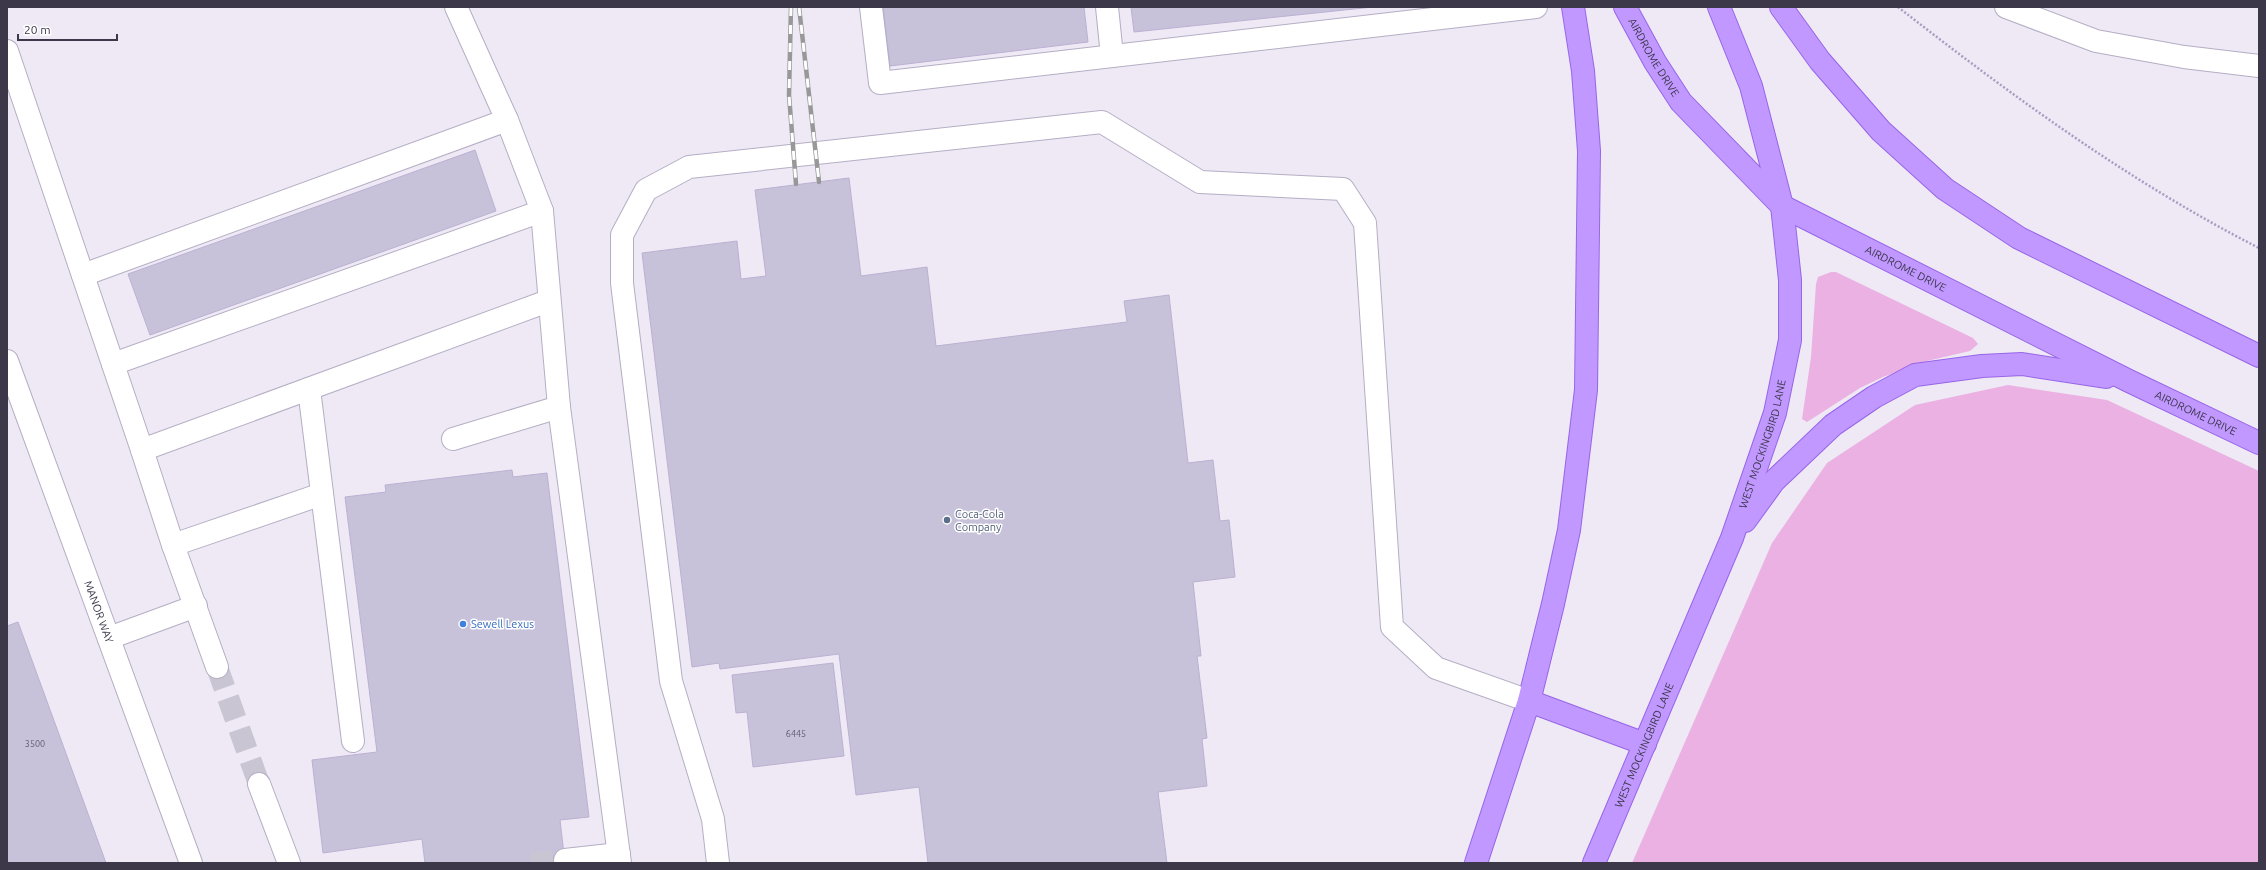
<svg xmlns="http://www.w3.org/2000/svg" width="2266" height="870" font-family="Ubuntu,sans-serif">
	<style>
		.green { fill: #eab1e2 }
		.building { fill: #c8c1da; stroke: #bbb1d2 }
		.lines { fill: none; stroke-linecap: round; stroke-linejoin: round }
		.minor-tunnel { stroke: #cac5d3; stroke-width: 22; stroke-dasharray: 22 11; stroke-linecap: butt }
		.minor-casing { stroke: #b5aec4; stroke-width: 24 }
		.major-casing { stroke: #9765e7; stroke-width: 24 }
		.path { stroke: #a99cc3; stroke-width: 2.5; stroke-dasharray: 2 2; stroke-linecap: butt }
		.minor { stroke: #fff; stroke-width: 22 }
		.major { stroke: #c198ff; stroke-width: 22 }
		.rail-casing { stroke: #989898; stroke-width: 4.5 }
		.rail { stroke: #fff; stroke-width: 3; stroke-dasharray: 9; stroke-linecap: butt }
		.service-dot { fill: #5c6f8a; stroke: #fff; stroke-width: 1.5 }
		.shop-dot { fill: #3f7fe0; stroke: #fff; stroke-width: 1.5 }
		.labels { text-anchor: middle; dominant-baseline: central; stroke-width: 3; stroke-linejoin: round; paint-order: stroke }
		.number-label { font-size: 9px; fill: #5f5a6d }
		.street-label { font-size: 11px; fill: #3c3749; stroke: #fff }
		.service-label { font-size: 11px; fill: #4e5e75; stroke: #fff; text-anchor: start }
		.shop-label { font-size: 11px; fill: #366cbe; stroke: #fff; text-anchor: start }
	</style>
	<rect width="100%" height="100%" fill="#eee9f5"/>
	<g class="green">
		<path d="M1831 272H1836L1973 338 1978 344 1970 351 1927 361 1883 377 1860 388 1807 422 1802 419 1811 357 1816 284 1818 277Z"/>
		<path d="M2008 385 2107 400 2259 471V863H1632L1772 543 1827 463 1915 405Z"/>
	</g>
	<g class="building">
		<path d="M883 7H1084L1088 42 890 66Z"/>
		<path d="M1131 7H1373L1134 32Z"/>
		<path d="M475 150 496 211 150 335 128 274Z"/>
		<path d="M849 178 861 276 927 267 936 346 1127 322 1124 301 1169 295 1188 463 1213 460 1220 521 1229 520 1235 577 1193 582 1201 656H1197L1207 738 1202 739 1207 786 1158 792 1167 863H928L919 787 856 795 839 654 720 669 719 663 692 667 642 253 737 241 741 279 766 276 755 190Z"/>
		<path d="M512 470 513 477 547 473 589 817 560 820 565 863H425L422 839 323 853 312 760 377 752 345 497 386 492 385 485Z"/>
		<path d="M18 622 106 863H7V626Z"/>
		<path d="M833 663 844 756 753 767 747 712 736 713 732 675Z"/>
	</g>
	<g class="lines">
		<g class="minor-tunnel">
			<path d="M217 667 259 784"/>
			<path d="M531 863 565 860"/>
		</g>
		<defs>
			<g id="minor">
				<path d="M456 7 507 120 542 211 559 407 620 863"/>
				<path d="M871 7 880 83 1536 7"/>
				<path d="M1107 7 1112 56"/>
				<path d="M2006 7 2096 41 2184 57 2259 66"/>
				<path d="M7 51 142 450"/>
				<path d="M83 275 507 120"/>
				<path id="s1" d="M7 361 191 863"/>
				<path d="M113 364 542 211"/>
				<path d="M309 389 353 741"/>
				<path d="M453 439 559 407"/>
				<path d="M173 545 142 450 548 301"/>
				<path d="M109 638 196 606"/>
				<path d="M217 667 173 545 322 494"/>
				<path d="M259 784 289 863"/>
				<path d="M565 860 619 854"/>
				<path d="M718 863 713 819 671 681 622 283V235L646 190 689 167 1102 122 1200 182 1343 189 1365 223 1392 627 1436 668 1529 701"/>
			</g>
			<g id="major">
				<path id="s2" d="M1625 7 1655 62 1681 102 1782 206 2129 381 2259 443"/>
				<path d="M1781 7 1820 61 1881 131 1945 189 2019 238 2259 356"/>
				<path d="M1745 521 1774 481 1833 425 1874 397 1915 375 1982 366 2022 364 2106 377"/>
				<path d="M1529 701 1645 744"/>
				<path d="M1476 863 1529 701 1553 604 1569 530 1586 390 1589 151 1583 71 1573 7"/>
				<path id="s3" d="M1594 863 1732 538 1775 413 1790 340V280L1782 206 1751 86 1719 7"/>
			</g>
		</defs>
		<use href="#minor" class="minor-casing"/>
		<use href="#major" class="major-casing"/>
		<path class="path" d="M1898 7C2012 96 2130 182 2259 248"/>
		<use href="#minor" class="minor"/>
		<use href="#major" class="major"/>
		<defs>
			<g id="rail">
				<path d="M791 7 789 95 796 184"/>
				<path d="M799 7 819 182"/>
			</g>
		</defs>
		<use href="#rail" class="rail-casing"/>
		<use href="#rail" class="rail"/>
	</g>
	<circle class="service-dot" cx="947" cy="520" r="4"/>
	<circle class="shop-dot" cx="463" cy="624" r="4"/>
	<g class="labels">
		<g class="number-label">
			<text x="796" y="734">6445</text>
			<text x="35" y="744">3500</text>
		</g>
		<g class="street-label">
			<text stroke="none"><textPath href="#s2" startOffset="58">AIRDROME DRIVE</textPath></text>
			<text stroke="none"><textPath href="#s2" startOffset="394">AIRDROME DRIVE</textPath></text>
			<text stroke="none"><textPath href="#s2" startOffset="718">AIRDROME DRIVE</textPath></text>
			<text stroke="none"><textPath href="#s3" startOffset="452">WEST MOCKINGBIRD LANE</textPath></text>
			<text stroke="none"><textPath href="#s1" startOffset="267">MANOR WAY</textPath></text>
			<text stroke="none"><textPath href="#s3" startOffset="128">WEST MOCKINGBIRD LANE</textPath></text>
		</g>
		<g class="service-label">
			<text x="955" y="514">Coca-Cola<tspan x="955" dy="13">Company</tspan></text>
		</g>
		<g class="shop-label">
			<text x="471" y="624">Sewell Lexus</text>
		</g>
	</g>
	<rect width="2266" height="870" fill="none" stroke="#3c3749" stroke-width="16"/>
	<path d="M18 34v6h99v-6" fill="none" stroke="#3c3749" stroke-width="2"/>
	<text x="24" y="34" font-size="12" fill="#3c3749" stroke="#ffffff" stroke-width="3" paint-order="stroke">20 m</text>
</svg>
